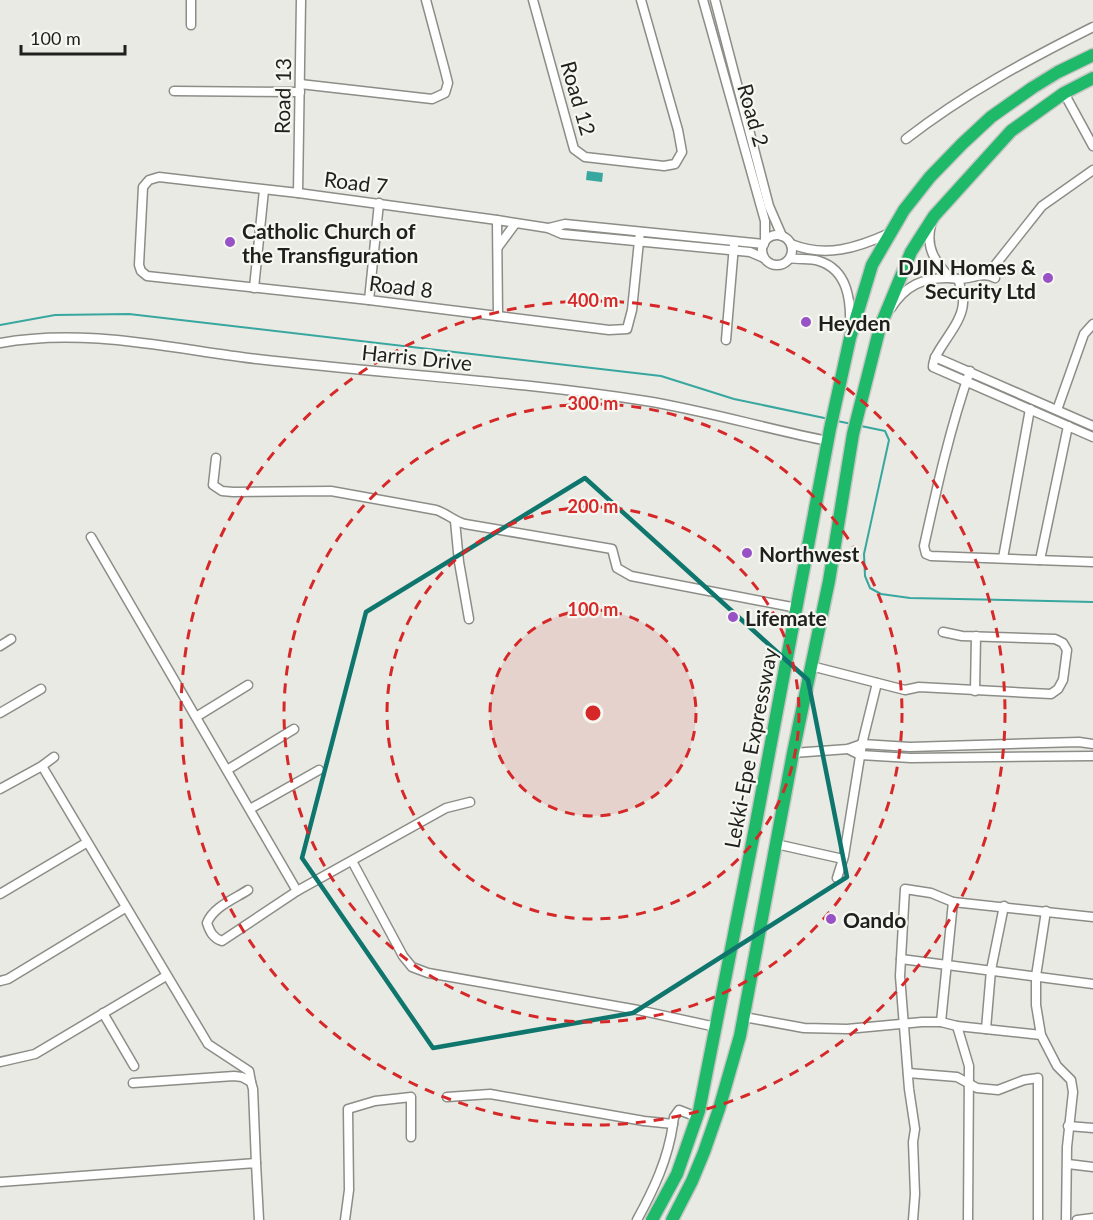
<svg xmlns="http://www.w3.org/2000/svg" width="1093" height="1220" font-family="Lato,sans-serif">
	<style>
		.water { fill: #38a79f }
		.lines { fill: none; stroke-linecap: round; stroke-linejoin: round }
		.stream { stroke: #38a79f; stroke-width: 2 }
		.minor-casing { stroke: #8c8d87; stroke-width: 11 }
		.highway-casing { stroke: #c5c5c4; stroke-width: 15 }
		.minor { stroke: #fff; stroke-width: 8 }
		.highway { stroke: #1eb969; stroke-width: 12 }
		.marked { fill: none; stroke: #0f766e; stroke-width: 4.5; stroke-linejoin: round }
		.ring { fill: none; stroke: #d62828; stroke-width: 3; stroke-dasharray: 10 8 }
		.poi-dot { fill: #9952c6; stroke: #f5f7f0; stroke-width: 2 }
		.labels { text-anchor: middle; dominant-baseline: central; stroke-width: 4.5; stroke-linejoin: round; paint-order: stroke }
		.street-label { font-size: 21px; fill: #1f1f1d; stroke: #f5f7f0 }
		.poi-label { font-size: 21px; font-weight: bold; fill: #1f1f1d; stroke: #f5f7f0; text-anchor: start }
		.centre { fill: #d62828; stroke: #f5f7f0; stroke-width: 3 }
		.ring-label { font-size: 18px; text-anchor: middle; font-weight: bold; fill: #d62828; stroke: #f5f7f0; stroke-width: 4.5; stroke-linejoin: round; paint-order: stroke }
	</style>
	<rect width="100%" height="100%" fill="#e8eae3"/>
	<path class="water" d="M587 171 603 173 602 182 586 180Z"/>
	<g class="lines">
		<g class="stream">
			<path d="M0 325 55 315 129 314 661 376 734 399 829 419"/>
			<path d="M837 421 852 424"/>
			<path d="M861 426 885 431 889 440 864 554 865 576 870 588 881 594 910 598 1093 602"/>
		</g>
		<defs>
			<g id="minor">
				<path d="M191 0V25"/>
				<path d="M533 0 574 149 585 157 664 166 675 164 682 152 678 130 641 0"/>
				<path d="M703 0 765 221V241"/>
				<path d="M715 0 769 206 782 236"/>
				<path d="M300 84 432 99 445 93 448 83 445 71 426 0"/>
				<path d="M174 91 300 92"/>
				<path d="M1064 93 1093 146"/>
				<path d="M906 139C964 94 1027 60 1093 27"/>
				<path d="M298 193 301 0"/>
				<path d="M497 220 498 316"/>
				<path d="M931 225C925 249 936 262 950 278"/>
				<path d="M549 228 565 224 764 244"/>
				<path d="M640 232 639 241 632 310 627 329 609 330 369 300 147 276 141 271 139 265 143 187 149 180 159 177 298 193 497 220 548 228 562 234 750 252 764 258"/>
				<circle cx="777" cy="250" r="15"/>
				<path d="M791 244C826 258 857 248 890 233"/>
				<path d="M498 247 515 224"/>
				<path d="M790 258C799 260 810 258 819 261 848 270 851 301 850 326"/>
				<path d="M988 274 1042 206 1093 170"/>
				<path d="M959 279C959 287 964 295 963 303 962 326 933 350 933 367L1093 437"/>
				<path d="M254 288 264 190"/>
				<path d="M369 300 379 203"/>
				<path d="M891 308C905 286 923 277 950 278 953 278 956 279 959 279 972 279 983 271 995 278"/>
				<path d="M726 340 734 245"/>
				<path d="M0 343C85 327 173 349 257 359 386 374 517 381 646 401 707 411 767 429 828 441"/>
				<path d="M935 357 1093 426"/>
				<path d="M970 371C950 428 937 487 924 546L926 554 931 556 1093 562"/>
				<path d="M1057 410 1084 334 1093 324"/>
				<path d="M216 458 213 485 222 491 233 492 331 491 436 510C446 513 454 521 465 524L612 549 617 568 631 576 797 608"/>
				<path d="M455 521 459 562 469 619"/>
				<path d="M91 537 297 891"/>
				<path d="M1003 558 1030 409"/>
				<path d="M1040 560 1068 426"/>
				<path d="M0 646 11 639"/>
				<path d="M811 666 905 690 919 687 1051 694 1058 689 1063 680 1067 650 1063 643 1055 639 962 636 943 632"/>
				<path d="M975 691 976 636"/>
				<path d="M0 713 41 689"/>
				<path d="M196 717 248 685"/>
				<path d="M848 749 860 755 911 758 1093 756"/>
				<path d="M793 753 848 749 862 744 910 747 1079 742 1093 744"/>
				<path d="M42 766 208 1044 249 1071 251 1082"/>
				<path d="M227 770 294 729"/>
				<path d="M0 789 42 766 54 757"/>
				<path d="M250 809 319 770"/>
				<path d="M776 844 843 859"/>
				<path d="M352 861 403 956 412 967 428 973 638 1010 716 1027"/>
				<path d="M837 878 844 856 862 744 877 683"/>
				<path d="M248 890C234 899 213 907 207 923 210 932 213 938 222 941L297 891 446 808 470 802"/>
				<path d="M0 894 86 843"/>
				<path d="M901 959 1093 984"/>
				<path d="M0 981 8 979 125 908"/>
				<path d="M103 1013 134 1066"/>
				<path d="M744 1017 804 1028 847 1029 922 1022H941L957 1026 1041 1035 1057 1066 1071 1080 1073 1092 1067 1147 1066 1220"/>
				<path d="M941 1022 953 902"/>
				<path d="M957 1026 969 1066 968 1220"/>
				<path d="M986 1029 991 970 1004 906"/>
				<path d="M1041 1035 1036 1005V976L1046 911"/>
				<path d="M0 1062 35 1054 166 976"/>
				<path d="M908 1073 957 1077 977 1088 998 1090 1024 1080 1038 1078V1220"/>
				<path d="M133 1083 234 1076 242 1077 251 1082 253 1089 256 1163"/>
				<path d="M447 1097 490 1094 644 1121 673 1124 674 1117 679 1110 697 1117"/>
				<path d="M1068 1126 1093 1128"/>
				<path d="M1068 1164 1093 1167"/>
				<path d="M0 1182 256 1163 259 1220"/>
				<path d="M345 1220 349 1190 348 1109 375 1101 411 1097V1137"/>
				<path d="M637 1220C654 1189 668 1159 673 1124"/>
				<path d="M913 1220 915 1194 913 1142 915 1129 909 1089 900 976 905 889 931 893 953 902 1093 917"/>
				<path d="M1077 1220 1093 1218"/>
			</g>
			<g id="highway">
				<path d="M652 1220 677 1174 699 1111 755 828 830 429 850 338 872 265 904 210 930 177 962 144 991 117 1032 88 1058 72 1093 55"/>
				<path d="M672 1220 692 1181 704 1152 719 1109 740 1036 793 753 829 581 853 434 880 327 911 252 934 216 1011 131 1064 93 1093 78"/>
			</g>
		</defs>
		<use href="#minor" class="minor-casing"/>
		<use href="#highway" class="highway-casing"/>
		<use href="#minor" class="minor"/>
		<use href="#highway" class="highway"/>
	</g>
	<path class="marked" d="M585 478 808 680 847 877 633 1013 433 1048 302 858 366 612Z"/>
	<circle cx="593" cy="713" r="103" fill="#d62828" fill-opacity=".12"/>
	<g class="ring">
		<circle cx="593" cy="713" r="103"/>
		<circle cx="593" cy="713" r="206"/>
		<circle cx="593" cy="713" r="309"/>
		<circle cx="593" cy="713" r="412"/>
	</g>
	<g class="poi-dot">
		<circle cx="230" cy="242" r="6"/>
		<circle cx="1048" cy="278" r="6"/>
		<circle cx="806" cy="322" r="6"/>
		<circle cx="747" cy="553" r="6"/>
		<circle cx="733" cy="617" r="6"/>
		<circle cx="831" cy="919" r="6"/>
	</g>
	<g class="labels">
		<g class="street-label">
			<text transform="translate(282 96) rotate(-89)">Road 13</text>
			<text transform="translate(579 98) rotate(74)">Road 12</text>
			<text transform="translate(754 115) rotate(74)">Road 2</text>
			<text transform="translate(356 182) rotate(7)">Road 7</text>
			<text transform="translate(401 286) rotate(7)">Road 8</text>
			<text transform="translate(417 357) rotate(6)">Harris Drive</text>
			<text transform="translate(750 748) rotate(-79)">Lekki-Epe Expressway</text>
		</g>
		<g class="poi-label">
			<text x="242" y="230">Catholic Church of<tspan x="242" dy="24">the Transfiguration</tspan></text>
			<text x="1036" y="266" text-anchor="end">DJIN Homes &amp;<tspan x="1036" dy="24">Security Ltd</tspan></text>
			<text x="818" y="322">Heyden</text>
			<text x="759" y="553">Northwest</text>
			<text x="745" y="617">Lifemate</text>
			<text x="843" y="919">Oando</text>
		</g>
	</g>
	<circle cx="593" cy="713" r="9" class="centre"/>
	<g class="ring-label">
		<text x="593" y="307">400 m</text>
		<text x="593" y="410">300 m</text>
		<text x="593" y="513">200 m</text>
		<text x="593" y="616">100 m</text>
	</g>
	<path d="M21 45v9h104v-9" fill="none" stroke="#1f1f1d" stroke-width="3"/>
	<text x="30" y="45" font-size="18" fill="#1f1f1d" stroke="#f5f7f0" stroke-width="4.5" paint-order="stroke">100 m</text>
</svg>
